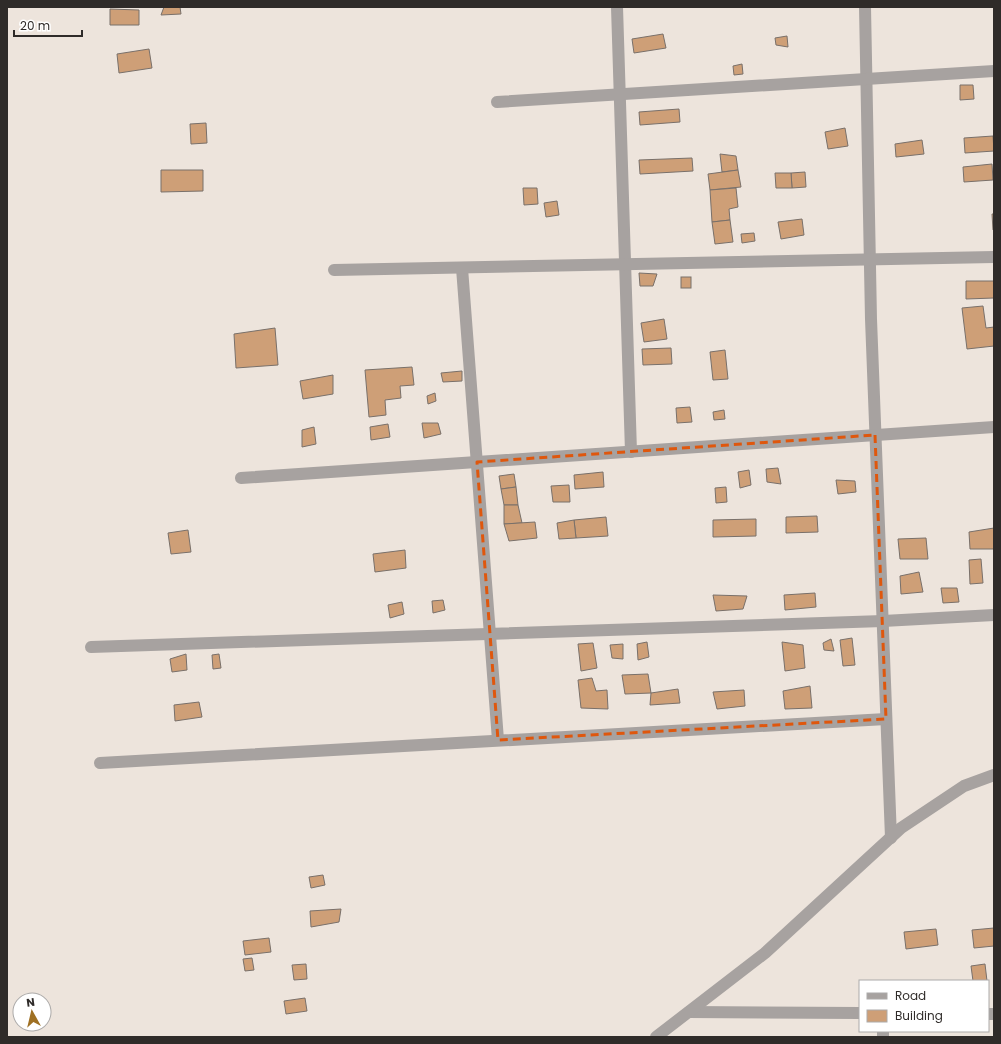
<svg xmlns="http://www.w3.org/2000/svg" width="1001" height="1044" font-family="Poppins,sans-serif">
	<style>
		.building { fill: #ce9f77; stroke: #79706a }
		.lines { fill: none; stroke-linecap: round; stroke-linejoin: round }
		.minor { stroke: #a7a2a0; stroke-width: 12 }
		.marked { fill: none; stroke: #df570d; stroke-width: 3; stroke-dasharray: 8 5; stroke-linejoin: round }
	</style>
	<rect width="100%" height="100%" fill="#ede4dc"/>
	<g class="building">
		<path d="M164 7H180L181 14 161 15Z"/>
		<path d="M110 9 139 10V25H110Z"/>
		<path d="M663 34 666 48 634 53 632 39Z"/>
		<path d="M787 36 788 47 776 45 775 38Z"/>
		<path d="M149 49 152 68 119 73 117 54Z"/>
		<path d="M742 64 743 74 734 75 733 66Z"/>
		<path d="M960 85H973L974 99 960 100Z"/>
		<path d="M679 109 680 122 640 125 639 112Z"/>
		<path d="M206 123 207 143 191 144 190 124Z"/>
		<path d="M845 128 848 146 828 149 825 132Z"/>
		<path d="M993 136 994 151 965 153 964 138Z"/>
		<path d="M922 140 924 154 896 157 895 144Z"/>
		<path d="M720 154 736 156 738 170 722 172Z"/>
		<path d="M692 158 693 171 640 174 639 160Z"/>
		<path d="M992 164 993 180 964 182 963 167Z"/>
		<path d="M161 170H203V191L161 192Z"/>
		<path d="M738 170 741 187 710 190 708 174Z"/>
		<path d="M805 172 806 187 792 188 791 173Z"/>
		<path d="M775 173H791L792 188H776Z"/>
		<path d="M523 188H537L538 204 524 205Z"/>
		<path d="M736 188 738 207 729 209 730 220 712 222 710 190Z"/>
		<path d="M557 201 559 215 546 217 544 203Z"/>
		<path d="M992 214H994V230H993Z"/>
		<path d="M802 219 804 235 781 239 778 222Z"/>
		<path d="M730 220 733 242 715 244 712 222Z"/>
		<path d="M754 233 755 241 742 243 741 234Z"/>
		<path d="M639 273 657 274 653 286H640Z"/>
		<rect x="681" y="277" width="10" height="11"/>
		<path d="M966 281H994V298L966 299Z"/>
		<path d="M983 306 986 328 994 327V346L967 349 962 308Z"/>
		<path d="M664 319 667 339 644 342 641 323Z"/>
		<path d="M275 328 278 365 236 368 234 334Z"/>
		<path d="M671 348 672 364 643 365 642 349Z"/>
		<path d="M725 350 728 379 713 380 710 352Z"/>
		<path d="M412 367 414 385 400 386 401 398 385 400 386 415 369 417 365 370Z"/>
		<path d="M462 371V381L443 382 441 373Z"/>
		<path d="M333 375V394L303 399 300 381Z"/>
		<path d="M435 393 436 401 428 404 427 396Z"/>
		<path d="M690 407 692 422 677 423 676 408Z"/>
		<path d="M724 410 725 419 714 420 713 412Z"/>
		<path d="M422 423H438L441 434 424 438Z"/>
		<path d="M388 424 390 437 371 440 370 427Z"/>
		<path d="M314 427 316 444 302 447V430Z"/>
		<path d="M778 468 781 484 767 482 766 469Z"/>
		<path d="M749 470 751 485 740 488 738 472Z"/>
		<path d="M603 472 604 487 575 489 574 475Z"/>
		<path d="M514 474 516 487 501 489 499 476Z"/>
		<path d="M836 480 855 481 856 492 838 494Z"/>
		<path d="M569 485 570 502H553L551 486Z"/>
		<path d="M516 487 518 505H504L501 489Z"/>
		<path d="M726 487 727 502 716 503 715 488Z"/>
		<path d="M504 505H518L522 523 504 524Z"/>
		<path d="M817 516 818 532 786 533V517Z"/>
		<path d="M606 517 608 536 576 538 574 520Z"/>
		<path d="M756 519V536L713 537V520Z"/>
		<path d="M574 520 576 538 559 539 557 523Z"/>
		<path d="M535 522 537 538 509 541 504 524Z"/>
		<path d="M994 528V549H970L969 532Z"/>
		<path d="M188 530 191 552 171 554 168 533Z"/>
		<path d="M926 538 928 559H900L898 539Z"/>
		<path d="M405 550 406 568 375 572 373 554Z"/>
		<path d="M981 559 983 583 970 584 969 560Z"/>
		<path d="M919 572 923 592 901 594 900 576Z"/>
		<path d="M941 588H957L959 602 943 603Z"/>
		<path d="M815 593 816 607 785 610 784 595Z"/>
		<path d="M713 595 747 596 743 609 716 611Z"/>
		<path d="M443 600 445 610 433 613 432 601Z"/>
		<path d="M402 602 404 614 390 618 388 605Z"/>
		<path d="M852 638 855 665 843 666 840 640Z"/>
		<path d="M831 639 834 651 824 650 823 643Z"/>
		<path d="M647 642 649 657 638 660 637 644Z"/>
		<path d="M782 642 803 645 805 668 785 671Z"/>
		<path d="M593 643 597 668 581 671 578 644Z"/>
		<path d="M623 644V659L612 658 610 645Z"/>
		<path d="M186 654 187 670 172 672 170 659Z"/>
		<path d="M219 654 221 668 213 669 212 655Z"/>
		<path d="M648 674 651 693 625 694 622 675Z"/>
		<path d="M592 678 596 691 607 690 608 709 581 708 578 680Z"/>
		<path d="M810 686 812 708 785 709 783 691Z"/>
		<path d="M678 689 680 703 650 705 651 693Z"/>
		<path d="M744 690 745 706 717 709 713 692Z"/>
		<path d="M199 702 202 717 175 721 174 705Z"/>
		<path d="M323 875 325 885 311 888 309 877Z"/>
		<path d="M341 909 339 922 311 927 310 911Z"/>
		<path d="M994 928V946L974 948 972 930Z"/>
		<path d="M936 929 938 945 906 949 904 932Z"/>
		<path d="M269 938 271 952 245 955 243 941Z"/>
		<path d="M252 958 254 970 245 971 243 959Z"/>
		<path d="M306 964 307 979 294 980 292 965Z"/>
		<path d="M985 964 987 981H973L971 966Z"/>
		<path d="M305 998 307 1011 286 1014 284 1001Z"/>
	</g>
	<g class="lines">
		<g class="minor">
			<path d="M617 7 631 452"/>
			<path d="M865 7 871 319 891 838"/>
			<path d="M497 102 994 71"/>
			<path d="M462 268 498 740"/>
			<path d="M334 270 994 257"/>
			<path d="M241 478 994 427"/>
			<path d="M91 647 883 621 994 615"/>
			<path d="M100 763 886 719"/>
			<path d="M689 1012 860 1013"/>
			<path d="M988 1014H994"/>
			<path d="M883 1031V1037"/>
			<path d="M656 1037 765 953 901 828 964 786 994 775"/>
		</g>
	</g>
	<path class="marked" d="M875 435 886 719 498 740 477 462Z"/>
	<rect width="1001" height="1044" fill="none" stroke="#2f2b29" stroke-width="16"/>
	<rect x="859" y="980" width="130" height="52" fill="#ffffff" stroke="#acaaa9"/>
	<rect x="867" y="993" width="20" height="6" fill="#a7a2a0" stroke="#acaaa9"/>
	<text x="895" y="1000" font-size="12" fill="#2f2b29">Road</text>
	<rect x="867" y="1010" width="20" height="12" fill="#ce9f77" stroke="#acaaa9"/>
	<text x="895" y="1020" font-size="12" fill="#2f2b29">Building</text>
	<g transform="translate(32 1012) rotate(352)"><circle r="19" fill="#ffffff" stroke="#acaaa9"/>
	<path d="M0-3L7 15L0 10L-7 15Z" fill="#9f7023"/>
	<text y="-6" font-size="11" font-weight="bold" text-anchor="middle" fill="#2f2b29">N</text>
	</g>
	<path d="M14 30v6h68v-6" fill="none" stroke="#2f2b29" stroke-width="2"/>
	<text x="20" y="30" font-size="12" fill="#2f2b29" stroke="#ffffff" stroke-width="3" paint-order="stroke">20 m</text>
</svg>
